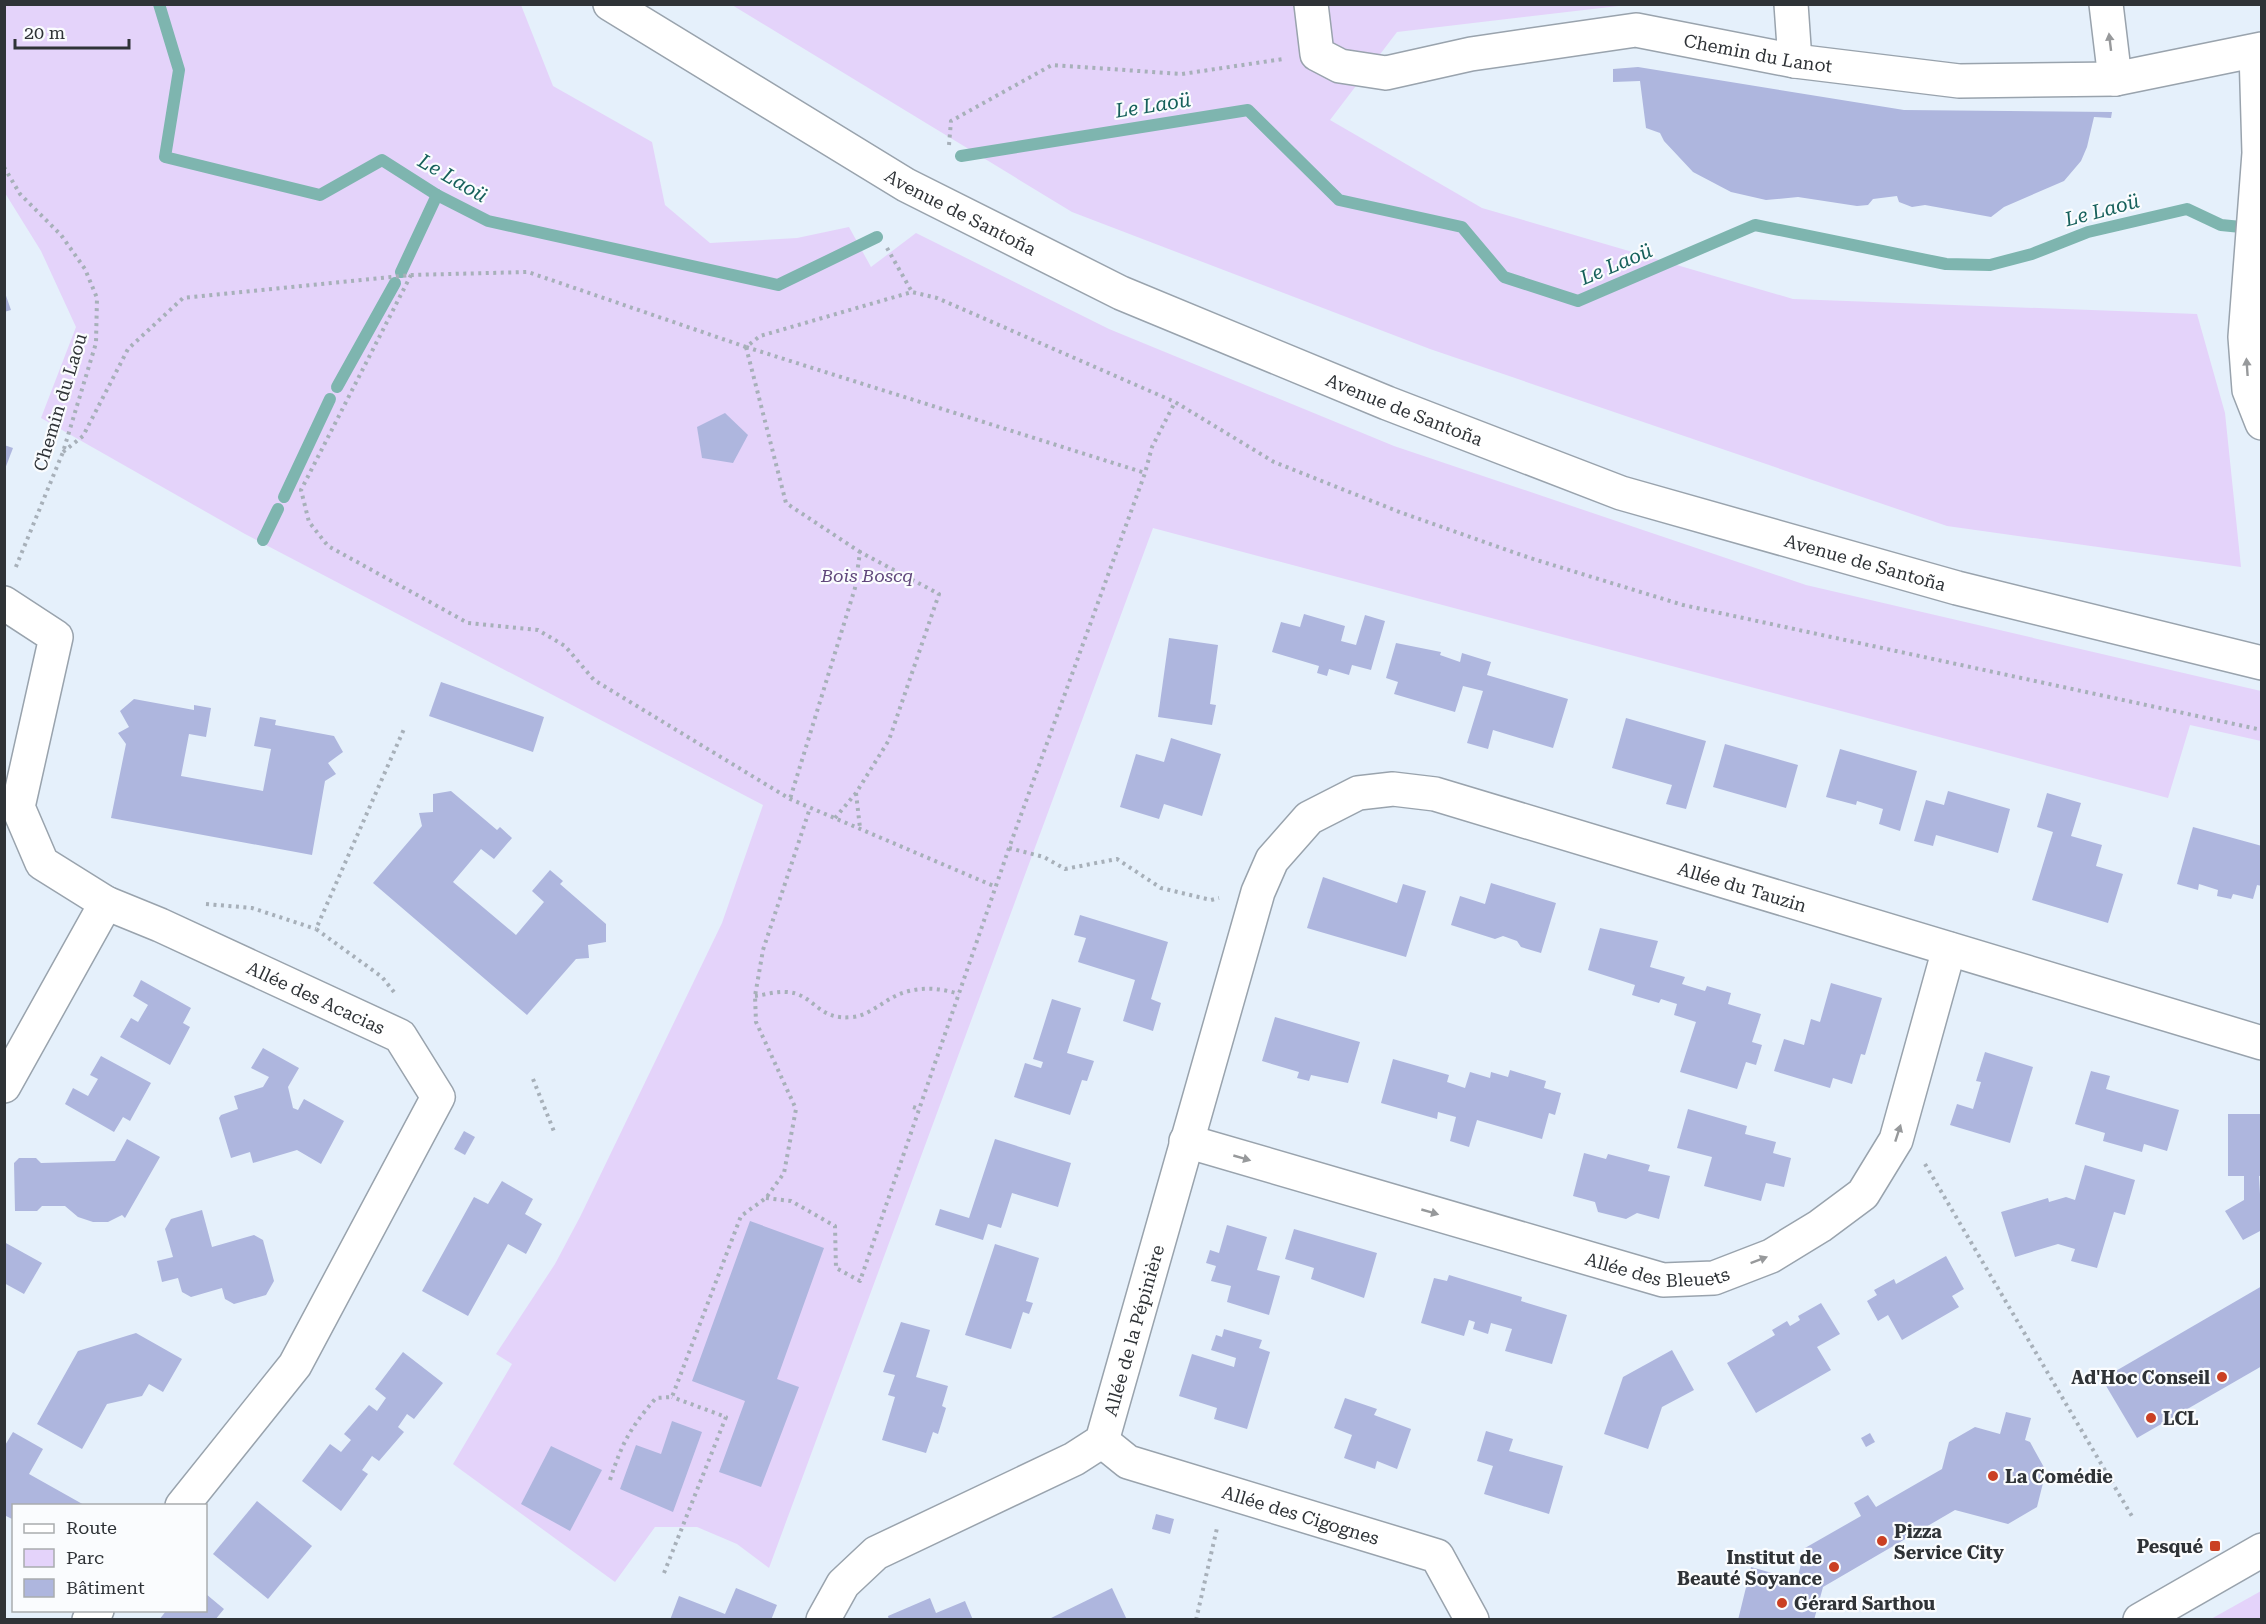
<svg xmlns="http://www.w3.org/2000/svg" width="2266" height="1624" font-family="'Roboto Serif',serif">
	<style>
		.green { fill: #e4d3fa }
		.lines { fill: none; stroke-linecap: round; stroke-linejoin: round }
		.stream { stroke: #7eb5af; stroke-width: 12 }
		.building { fill: #aeb6de }
		.minor-casing { stroke: #99a3ad; stroke-width: 36 }
		.major-casing { stroke: #99a3ad; stroke-width: 36 }
		.path { stroke: #a7b0b9; stroke-width: 4; stroke-dasharray: 3 4.5; stroke-linecap: butt }
		.minor { stroke: #fff; stroke-width: 33 }
		.major { stroke: #fff; stroke-width: 33 }
		.oneway { fill: #97999b }
		.poi-dot { fill: #ca4023; stroke: #fafcfe; stroke-width: 2 }
		.labels { text-anchor: middle; dominant-baseline: central; stroke-width: 4.5; stroke-linejoin: round; paint-order: stroke }
		.street-label { font-size: 18px; fill: #2f3337; stroke: #fafcfe }
		.park-label { font-size: 18px; font-style: italic; fill: #61487c; stroke: #fafcfe }
		.poi-label { font-size: 18px; font-weight: bold; fill: #2f3337; stroke: #fafcfe; text-anchor: start }
		.water-label { font-size: 20px; font-style: italic; fill: #16605b; stroke: #fafcfe }
	</style>
	<rect width="100%" height="100%" fill="#e5f0fb"/>
	<g class="green">
		<path d="M5 5H521L553 86 652 142 665 205 710 243 797 238 849 227 871 267 916 233 1109 329 1394 446 1806 585 2261 691V741L2190 725 2168 798 1153 528 769 1568 737 1544 697 1527H655L615 1582 453 1464 512 1364 496 1354 555 1264 580 1217 722 923 763 805 245 534 41 418 76 327 41 251 5 193Z"/>
		<path d="M732 5H1627L1397 32 1330 120 1482 208 1793 299 2197 314 2225 413 2241 567 1947 526 1430 349 1072 212Z"/>
		<path d="M2261 1591V1619H2211Z"/>
	</g>
	<g class="lines">
		<g class="stream">
			<path d="M159 4 179 70 165 157 320 195 382 160 437 195 488 221 778 285 877 237"/>
			<path d="M961 156 1248 110 1339 200 1462 227 1504 277 1578 301 1755 225 1946 264 1990 265 2032 254 2088 232 2187 209 2221 225 2251 228"/>
			<path d="M401 272 437 195"/>
			<path d="M337 387 395 283"/>
			<path d="M284 497 330 399"/>
			<path d="M263 540 278 509"/>
		</g>
	</g>
	<g class="building">
		<path d="M1638 67 1904 110 2112 112 2111 118 2094 117 2087 147 2081 161 2064 181 2004 207 1991 217 1925 205 1912 207 1899 202 1897 196 1873 199 1868 205 1857 206 1798 197 1766 200 1731 192 1693 172 1664 141 1660 133 1646 128 1640 81 1613 82V69Z"/>
		<path d="M4 290 11 310 4 312Z"/>
		<path d="M725 413 748 435 733 463 702 458 697 427Z"/>
		<path d="M4 445 13 448 5 469H4Z"/>
		<path d="M1304 614 1345 626 1341 641 1356 645 1365 615 1385 621 1371 670 1352 665 1349 675 1329 669 1327 676 1317 673 1319 666 1272 652 1281 622 1300 627Z"/>
		<path d="M1169 638 1218 645 1210 704 1216 705 1212 725 1158 717Z"/>
		<path d="M1396 643 1441 652 1440 655 1460 662 1462 653 1491 662 1487 675 1568 699 1553 748 1493 730 1488 749 1467 743 1483 691 1463 686 1455 712 1394 694 1398 682 1386 678Z"/>
		<path d="M441 682 544 717 533 752 429 716Z"/>
		<path d="M134 699 194 710V705L211 708 206 737 189 734 181 776 263 791 271 749 254 746 260 717 276 720 275 725 334 736 343 752 328 763 336 774 325 781 312 855 111 818 126 744 118 733 129 727 120 711Z"/>
		<path d="M1626 718 1706 741 1686 809 1666 804 1672 785 1612 768Z"/>
		<path d="M1171 738 1221 754 1202 816 1164 804 1159 819 1120 807 1136 754 1164 762Z"/>
		<path d="M1725 744 1798 765 1786 808 1713 787Z"/>
		<path d="M1840 749 1917 771 1900 831 1879 824 1883 809 1857 801 1856 805 1826 797Z"/>
		<path d="M451 791 497 830 500 827 512 838 494 859 481 849 453 882 516 935 544 902 532 891 550 870 563 881 560 884 606 924V942L588 945 589 958 576 959 527 1015 373 883 422 826 419 813 433 812V794Z"/>
		<path d="M1948 791 2010 809 1998 853 1936 835 1933 846 1914 841 1926 800 1944 805Z"/>
		<path d="M2047 793 2081 803 2071 836 2102 845 2096 866 2123 874 2108 923 2032 900 2053 832 2037 827Z"/>
		<path d="M2193 827 2262 846V886L2257 885 2253 899 2233 894 2231 899 2217 896 2218 890 2199 884 2198 890 2177 884Z"/>
		<path d="M1323 877 1397 903 1403 884 1426 891 1406 957 1307 928Z"/>
		<path d="M1491 883 1556 903 1541 953 1521 947 1517 941 1503 936 1495 939 1451 925 1460 896 1485 904Z"/>
		<path d="M1080 915 1168 942 1151 999 1161 1003 1153 1031 1123 1021 1135 980 1078 962 1086 938 1074 935Z"/>
		<path d="M1600 928 1658 941 1650 967 1685 977 1682 984 1705 991 1707 986 1731 993 1728 1004 1761 1014 1752 1042 1762 1045 1756 1065 1746 1062 1737 1089 1680 1072 1696 1022 1674 1015 1677 1004 1661 999 1659 1003 1632 995 1635 985 1588 970Z"/>
		<path d="M141 980 191 1008 183 1023 190 1027 170 1065 120 1037 131 1018 138 1022 148 1005 133 996Z"/>
		<path d="M1831 983 1882 998 1865 1055 1861 1054 1852 1084 1833 1078 1830 1088 1774 1071 1784 1039 1804 1045 1811 1019 1820 1022Z"/>
		<path d="M1052 999 1081 1008 1067 1053 1094 1061 1087 1081 1082 1080 1070 1115 1014 1097 1025 1063 1041 1068 1043 1062 1033 1059Z"/>
		<path d="M1275 1017 1360 1042 1348 1083 1311 1075 1309 1081 1297 1078 1299 1072 1262 1061Z"/>
		<path d="M263 1048 299 1068 288 1087 293 1108 298 1110 304 1099 344 1121 321 1164 297 1150 253 1163 250 1152 231 1158 219 1118 221 1115 238 1109 234 1096 263 1087 269 1077 251 1068Z"/>
		<path d="M1985 1052 2033 1067 2010 1143 1950 1125 1957 1104 1973 1109 1981 1082 1976 1081Z"/>
		<path d="M101 1056 151 1083 130 1121 123 1117 114 1132 65 1104 73 1088 88 1096 98 1079 90 1075Z"/>
		<path d="M1393 1059 1449 1075 1447 1082 1465 1088 1470 1072 1490 1078 1491 1072 1508 1077 1510 1070 1546 1081 1544 1088 1561 1093 1555 1115 1549 1113 1542 1139 1477 1120 1469 1147 1450 1141 1456 1117 1438 1112 1437 1119 1381 1103Z"/>
		<path d="M2091 1071 2110 1076 2106 1089 2179 1110 2167 1151 2144 1144 2142 1152 2103 1141 2105 1133 2075 1124Z"/>
		<path d="M1688 1109 1747 1126 1745 1134 1776 1142 1773 1153 1791 1158 1784 1187 1766 1183 1761 1201 1704 1186 1712 1157 1677 1148Z"/>
		<path d="M2228 1114H2262V1176H2259L2262 1230 2243 1240 2225 1211 2244 1200V1176H2228Z"/>
		<path d="M464 1131 475 1137 465 1155 454 1149Z"/>
		<path d="M127 1139 160 1157 125 1218 122 1215 108 1222H93L78 1217 65 1206H42L37 1211H15L14 1163 19 1158H36L41 1163 115 1161Z"/>
		<path d="M995 1139 1071 1163 1058 1207 1012 1193 1001 1228 988 1224 983 1240 935 1225 940 1209 969 1218Z"/>
		<path d="M1584 1153 1606 1159 1608 1154 1650 1165 1648 1171 1670 1176 1659 1219 1637 1213 1626 1219 1598 1212 1595 1202 1573 1196Z"/>
		<path d="M2085 1165 2135 1180 2125 1215 2114 1212 2097 1268 2071 1261 2075 1249 2058 1244 2015 1257 2001 1212 2048 1198 2049 1202 2066 1197 2075 1200Z"/>
		<path d="M502 1181 533 1199 525 1214 542 1224 526 1254 508 1244 468 1316 422 1291 474 1197 488 1204Z"/>
		<path d="M202 1210 212 1247 254 1235 263 1240 274 1281 266 1295 234 1304 225 1299 222 1288 191 1297 182 1292 178 1278 162 1282 157 1261 173 1257 165 1229 171 1219Z"/>
		<path d="M750 1221 824 1248 777 1379 799 1387 761 1487 719 1472 745 1401 692 1381Z"/>
		<path d="M1227 1225 1267 1237 1257 1270 1280 1276 1269 1315 1227 1302 1231 1286 1211 1281 1216 1266 1206 1263 1210 1250 1219 1253Z"/>
		<path d="M1294 1229 1377 1253 1364 1298 1311 1279 1314 1268 1285 1259Z"/>
		<path d="M4 1242 42 1263 24 1294 4 1283Z"/>
		<path d="M995 1244 1039 1258 1026 1301 1033 1303 1029 1314 1023 1312 1011 1349 965 1335Z"/>
		<path d="M1946 1256 1964 1289 1952 1296 1959 1307 1902 1340 1888 1315 1878 1321 1867 1301 1877 1295 1874 1290 1894 1279 1896 1284Z"/>
		<path d="M1449 1275 1522 1297 1521 1301 1567 1315 1552 1364 1505 1351 1512 1329 1491 1323 1488 1334 1473 1329 1475 1322 1469 1320 1464 1336 1421 1323 1434 1278 1447 1281Z"/>
		<path d="M2262 1286V1366L2137 1438 2102 1379Z"/>
		<path d="M1821 1303 1840 1334 1817 1347 1831 1370 1756 1413 1727 1363 1775 1335 1772 1330 1787 1321 1790 1326 1800 1320 1798 1316Z"/>
		<path d="M901 1322 930 1330 916 1377 948 1386 942 1406 946 1408 938 1434 933 1432 926 1453 882 1440 895 1397 888 1395 895 1375 883 1372Z"/>
		<path d="M1224 1329 1262 1340 1259 1348 1270 1352 1247 1429 1214 1419 1217 1408 1179 1396 1192 1354 1234 1367 1236 1358 1211 1350 1216 1335 1222 1337Z"/>
		<path d="M136 1333 182 1359 163 1392 149 1384 142 1396 107 1404 82 1449 37 1424 78 1351Z"/>
		<path d="M1672 1350 1694 1390 1662 1407 1648 1449 1604 1434 1623 1377Z"/>
		<path d="M403 1352 443 1383 414 1419 407 1414 398 1427 404 1432 379 1461 372 1456 362 1470 368 1474 341 1511 302 1481 330 1444 341 1452 351 1440 344 1434 369 1405 377 1411 386 1398 375 1389Z"/>
		<path d="M1345 1398 1377 1409 1374 1415 1411 1429 1397 1469 1377 1461 1375 1469 1344 1458 1352 1435 1334 1428Z"/>
		<path d="M2006 1412 2031 1418 2025 1440 2030 1442 2046 1471 2037 1507 2008 1524 1955 1510 1823 1587 1814 1620H1738L1751 1567 1797 1580 1805 1548 1861 1516 1854 1503 1868 1495 1876 1507 1942 1469 1949 1442 1975 1427 2000 1434Z"/>
		<path d="M672 1421 702 1432 673 1512 620 1489 636 1445 661 1454Z"/>
		<path d="M1486 1431 1513 1439 1509 1451 1563 1466 1549 1514 1484 1494 1493 1466 1477 1461Z"/>
		<path d="M13 1432 43 1449 29 1474 86 1506H14V1520L4 1515V1447Z"/>
		<path d="M1870 1433 1875 1442 1866 1447 1861 1438Z"/>
		<path d="M551 1446 602 1470 570 1531 521 1504Z"/>
		<path d="M257 1501 312 1546 268 1599 213 1554Z"/>
		<path d="M1156 1514 1174 1519 1170 1534 1152 1529Z"/>
		<path d="M736 1588 777 1605 771 1620H670L679 1596 725 1614Z"/>
		<path d="M1112 1588 1127 1620H1047Z"/>
		<path d="M206 1594 224 1609 215 1620H159L166 1611H206Z"/>
		<path d="M930 1598 936 1613 965 1601 973 1620H889L888 1616Z"/>
	</g>
	<g class="lines">
		<defs>
			<g id="minor">
				<path id="s1" d="M1311 4 1317 54 1340 66 1386 73 1471 54 1636 30 1795 61 1959 81 2115 79 2262 49"/>
				<path d="M1791 4 1795 61"/>
				<path d="M2106 4 2115 79"/>
				<path d="M2256 51 2259 153 2245 337 2249 390 2262 423"/>
				<path id="s2" d="M4 603 56 637 18 807 42 863 106 903 160 925 400 1036 438 1097 295 1365 182 1506"/>
				<path d="M4 1086 106 903"/>
				<path id="s3" d="M1186 1141 1663 1280 1714 1278 1771 1256 1820 1226 1863 1194 1896 1140 1949 949"/>
				<path id="s4" d="M1102 1441 1128 1462 1437 1556 1472 1620"/>
				<path d="M89 1620 97 1610"/>
				<path id="s5" d="M823 1620 843 1584 876 1553 1074 1459 1102 1441 1258 892 1272 860 1309 818 1358 793 1393 789 1435 794 2262 1043"/>
				<path d="M2140 1620 2262 1550"/>
			</g>
			<g id="major">
				<path id="s6" d="M610 4 906 185 1121 293 1387 403 1621 493 1957 588 2262 663"/>
			</g>
		</defs>
		<use href="#minor" class="minor-casing"/>
		<use href="#major" class="major-casing"/>
		<g class="path">
			<path d="M949 145 951 121 1052 65 1182 74 1283 59"/>
			<path d="M4 167 20 194 61 235 85 269 97 298 96 343 63 452 15 569"/>
			<path d="M887 248 912 292"/>
			<path d="M411 275 301 490 309 522 328 546 468 623 538 630 565 646 594 680 790 799 996 887"/>
			<path d="M746 347 786 503 860 552 855 588 790 799"/>
			<path d="M746 347 1145 473"/>
			<path d="M63 452 83 436 128 349 183 298 411 275 528 272 746 347 760 336 912 292 937 298 1175 402 1274 462 1402 513 1530 558 1683 605 2262 730"/>
			<path d="M856 793 860 828"/>
			<path d="M835 818 856 793 889 740 939 594 860 552"/>
			<path d="M1009 848 1044 857 1065 869 1117 859 1161 888 1211 900 1219 898"/>
			<path d="M206 904 252 908 316 929"/>
			<path d="M394 992 382 977 316 929 404 729"/>
			<path d="M755 996C765 995 776 991 786 992 814 993 817 1021 852 1017 865 1016 875 1008 885 1002 908 986 934 986 959 994"/>
			<path d="M533 1079 555 1134"/>
			<path d="M913 1107 919 1109"/>
			<path d="M1925 1164 2133 1518"/>
			<path d="M766 1198 791 1201 835 1226 836 1268 860 1281 1009 848 1145 473 1152 447 1175 402"/>
			<path d="M610 1480C622 1443 630 1428 656 1398L672 1397 741 1216 766 1198 784 1173 796 1109 756 1022 755 996 763 950 810 808"/>
			<path d="M664 1573 726 1417 672 1397"/>
			<path d="M1196 1620 1217 1528"/>
		</g>
		<use href="#minor" class="minor"/>
		<use href="#major" class="major"/>
	</g>
	<defs><path id="oneway-solid" d="M-6-.8H1V-3.2L6.5 0L1 3.2V.8H-6Z" transform="scale(1.5)"/></defs>
	<g class="oneway">
		<use href="#oneway-solid" transform="translate(2110 42) rotate(-97)"/>
		<use href="#oneway-solid" transform="translate(2247 367) rotate(-94)"/>
		<use href="#oneway-solid" transform="translate(1898 1133) rotate(-72)"/>
		<use href="#oneway-solid" transform="translate(1242 1158) rotate(16)"/>
		<use href="#oneway-solid" transform="translate(1430 1212) rotate(16)"/>
		<use href="#oneway-solid" transform="translate(1759 1260) rotate(-21)"/>
	</g>
	<g class="poi-dot">
		<circle cx="2222" cy="1377" r="6"/>
		<circle cx="2151" cy="1418" r="6"/>
		<circle cx="1993" cy="1476" r="6"/>
		<circle cx="1882" cy="1541" r="6"/>
		<rect x="2209" y="1540" width="12" height="12" rx="3"/>
		<circle cx="1834" cy="1567" r="6"/>
		<circle cx="1782" cy="1603" r="6"/>
	</g>
	<g class="labels">
		<g class="street-label">
			<text stroke="none"><textPath href="#s1" startOffset="501">Chemin du Lanot</textPath></text>
			<text stroke="none"><textPath href="#s6" startOffset="408">Avenue de Santoña</textPath></text>
			<text transform="translate(60 402) rotate(-73)">Chemin du Laou</text>
			<text stroke="none"><textPath href="#s6" startOffset="894">Avenue de Santoña</textPath></text>
			<text stroke="none"><textPath href="#s6" startOffset="1380">Avenue de Santoña</textPath></text>
			<text stroke="none"><textPath href="#s5" startOffset="1454">Allée du Tauzin</textPath></text>
			<text stroke="none"><textPath href="#s2" startOffset="603">Allée des Acacias</textPath></text>
			<text stroke="none"><textPath href="#s3" startOffset="490">Allée des Bleuets</textPath></text>
			<text stroke="none"><textPath href="#s5" startOffset="454">Allée de la Pépinière</textPath></text>
			<text stroke="none"><textPath href="#s4" startOffset="214">Allée des Cigognes</textPath></text>
		</g>
		<g class="park-label">
			<text x="867" y="575">Bois Boscq</text>
		</g>
		<g class="poi-label">
			<text x="2210" y="1377" text-anchor="end">Ad'Hoc Conseil</text>
			<text x="2163" y="1418">LCL</text>
			<text x="2005" y="1476">La Comédie</text>
			<text x="1894" y="1531">Pizza<tspan x="1894" dy="21">Service City</tspan></text>
			<text x="2203" y="1546" text-anchor="end">Pesqué</text>
			<text x="1822" y="1557" text-anchor="end">Institut de<tspan x="1822" dy="21">Beauté Soyance</tspan></text>
			<text x="1794" y="1603">Gérard Sarthou</text>
		</g>
		<g class="water-label">
			<text transform="translate(1153 105) rotate(-9)">Le Laoü</text>
			<text transform="translate(453 178) rotate(30)">Le Laoü</text>
			<text transform="translate(2102 210) rotate(-15)">Le Laoü</text>
			<text transform="translate(1616 264) rotate(-23)">Le Laoü</text>
		</g>
	</g>
	<rect width="2266" height="1624" fill="none" stroke="#2f3337" stroke-width="12"/>
	<rect x="12" y="1504" width="195" height="108" fill="#fafcfe" stroke="#a9acae" stroke-width="1.5"/>
	<rect x="24" y="1524" width="30" height="9" fill="#ffffff" stroke="#a9acae" stroke-width="1.5"/>
	<text x="66" y="1534" font-size="18" fill="#2f3337">Route</text>
	<rect x="24" y="1549" width="30" height="18" fill="#e4d3fa" stroke="#a9acae" stroke-width="1.5"/>
	<text x="66" y="1564" font-size="18" fill="#2f3337">Parc</text>
	<rect x="24" y="1579" width="30" height="18" fill="#aeb6de" stroke="#a9acae" stroke-width="1.5"/>
	<text x="66" y="1594" font-size="18" fill="#2f3337">Bâtiment</text>
	<path d="M15 39v9h114v-9" fill="none" stroke="#2f3337" stroke-width="3"/>
	<text x="24" y="39" font-size="18" fill="#2f3337" stroke="#fafcfe" stroke-width="4.5" paint-order="stroke">20 m</text>
</svg>
